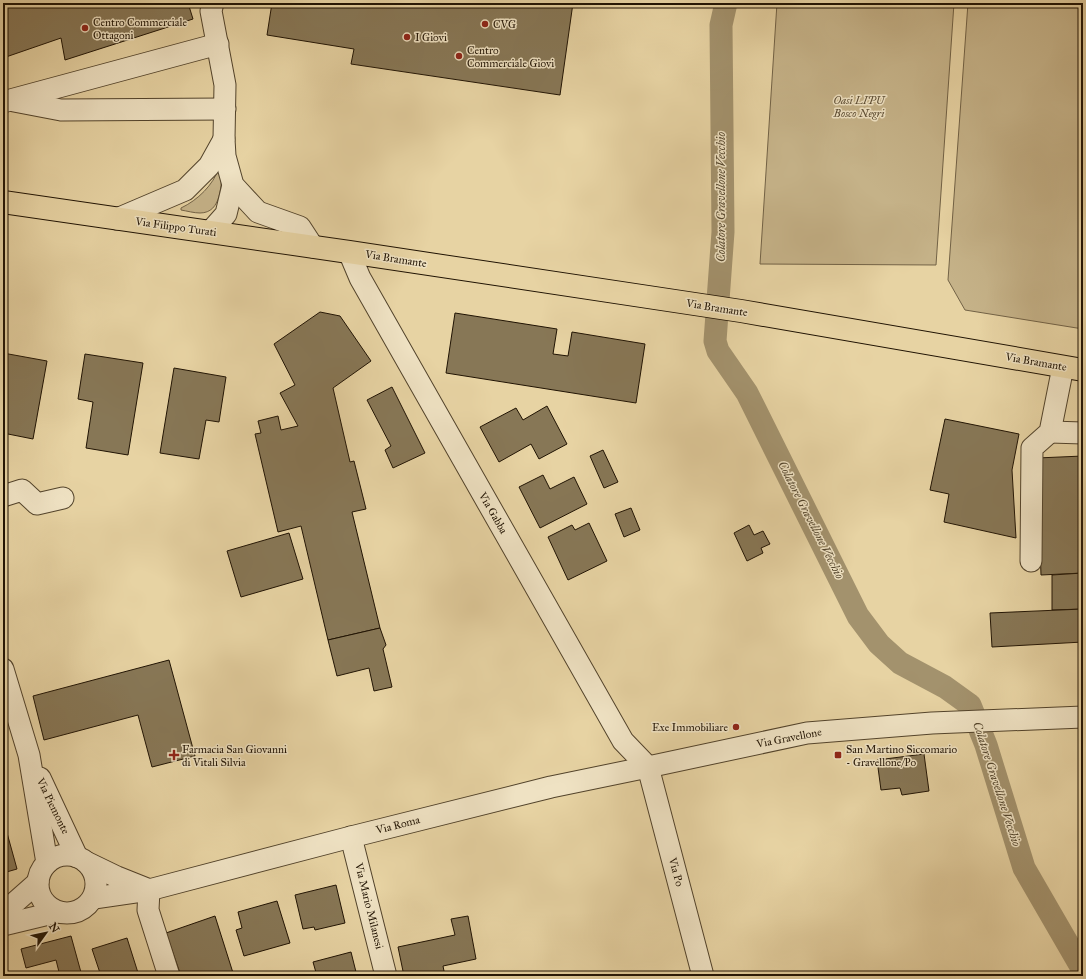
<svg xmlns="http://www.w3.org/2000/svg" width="1086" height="979" font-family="'IM FELL Great Primer',serif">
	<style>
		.green { fill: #c5b288; stroke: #726246 }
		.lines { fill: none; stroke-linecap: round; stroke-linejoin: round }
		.canal { stroke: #a3926d; stroke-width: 23 }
		.building { fill: #877756; stroke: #201303 }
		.minor-casing { stroke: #52432b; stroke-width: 23 }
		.major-casing { stroke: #201303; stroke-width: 24 }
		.minor { stroke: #efe2c3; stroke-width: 21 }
		.major { stroke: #e7d3a3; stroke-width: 22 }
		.poi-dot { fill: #8f2418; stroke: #efe2c3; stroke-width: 1.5 }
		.labels { text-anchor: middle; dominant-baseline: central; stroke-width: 3; stroke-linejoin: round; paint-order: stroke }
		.poi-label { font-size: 11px; fill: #201303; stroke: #efe2c3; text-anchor: start }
		.park-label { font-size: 11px; font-style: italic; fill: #5a4b32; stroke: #efe2c3 }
		.street-label { font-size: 11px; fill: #201303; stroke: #efe2c3 }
		.water-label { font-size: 12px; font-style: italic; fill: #54462d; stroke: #efe2c3 }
	</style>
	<rect width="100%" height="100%" fill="#e7d3a3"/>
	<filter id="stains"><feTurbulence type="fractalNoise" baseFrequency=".005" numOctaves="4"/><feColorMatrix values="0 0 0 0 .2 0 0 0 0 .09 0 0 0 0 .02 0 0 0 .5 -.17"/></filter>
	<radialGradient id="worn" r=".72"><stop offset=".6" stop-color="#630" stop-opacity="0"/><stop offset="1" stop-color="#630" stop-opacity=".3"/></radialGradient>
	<g class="green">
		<path d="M777 3H954L936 265 760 264Z"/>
		<path d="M968 3H1083V329L965 310 948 280Z"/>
		<path d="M219 168 222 169C221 184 222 213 200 213 194 213 187 211 181 210V208C198 200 213 185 219 168Z"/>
	</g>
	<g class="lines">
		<path class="canal" d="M726 3 721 25 723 232 715 341 718 351 747 393 858 616 879 644 900 663 945 687 970 705 986 745 1024 868 1083 970"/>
	</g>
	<g class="building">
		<path d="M3 3H188L193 19 65 60 61 38 3 58Z"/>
		<path d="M272 3H573L560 95 351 64 354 49 267 35Z"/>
		<path d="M320 312 340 316 371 361 333 388 350 462 354 461 366 509 352 512 380 628 328 640 301 526 278 532 255 434 261 433 258 421 278 416 281 430 298 426 280 393 295 385 274 344Z"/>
		<path d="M455 313 557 329 553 354 568 356 572 332 645 344 636 403 446 373Z"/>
		<path d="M3 353 47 361 33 439 3 433Z"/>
		<path d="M85 354 143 363 128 455 86 448 93 402 78 399Z"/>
		<path d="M174 368 226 377 219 422 206 420 199 459 160 453Z"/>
		<path d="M392 387 425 453 393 468 385 450 391 446 367 400Z"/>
		<path d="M547 406 567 444 539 459 531 444 499 462 480 427 516 408 523 420Z"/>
		<path d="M945 419 1019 434 1012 470 1016 538 944 522 949 494 930 490Z"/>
		<path d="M603 450 618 482 604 488 590 456Z"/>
		<path d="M1083 456V573L1041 575 1037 458Z"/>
		<path d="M543 475 550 489 574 477 587 504 540 528 519 487Z"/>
		<path d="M631 508 640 530 624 537 615 514Z"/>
		<path d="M589 523 607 561 568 580 548 537 572 525 575 530Z"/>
		<path d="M749 525 754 535 763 531 770 544 761 548 763 553 747 561 734 533Z"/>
		<path d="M289 533 303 579 241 597 227 551Z"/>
		<path d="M1083 573V609L1052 610V575Z"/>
		<path d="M1083 609V642L992 647 990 613Z"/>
		<path d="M380 628 386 645 383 649 392 687 374 691 369 668 337 676 328 640Z"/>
		<path d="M169 660 195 756 152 767 138 715 44 740 33 696Z"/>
		<path d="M924 754 929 791 902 795 900 788 881 790 877 760Z"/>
		<path d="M3 822H4L17 869 3 873Z"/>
		<path d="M336 885 345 923 315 930 314 927 303 929 295 895Z"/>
		<path d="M277 901 290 943 244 956 236 930 242 928 238 912Z"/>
		<path d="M215 916 234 976H181L166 933Z"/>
		<path d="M468 916 476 959 443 966 445 976H404L398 947 455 935 451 919Z"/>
		<path d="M71 936 82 976H60L56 960 26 968 21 949Z"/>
		<path d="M127 938 139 976H101L92 949Z"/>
		<path d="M351 952 357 976H317L313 962Z"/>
	</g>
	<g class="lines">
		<defs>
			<g id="minor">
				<path d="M213 3 211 11 225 85 224 139 225 156 233 185 258 212 300 227 313 247"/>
				<path d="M14 101 61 110 225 109"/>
				<path d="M3 102 218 44"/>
				<path d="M117 219 185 190 209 166 224 139"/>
				<path d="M210 232 226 214 233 185"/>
				<path d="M349 252 360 278 623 741 648 767 703 976"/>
				<path d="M1050 432 1083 433"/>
				<path d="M3 496 22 490 37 504 63 498"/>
				<path d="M1031 561 1032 448 1050 432 1063 367"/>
				<path d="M3 669 29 755 47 863"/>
				<path d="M40 778 77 857"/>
				<path d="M351 837 386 976"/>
				<circle cx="67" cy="884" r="29"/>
				<path d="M86 862 117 877 147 889"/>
				<path d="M149 890 148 910 169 976"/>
				<path d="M94 898 149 890 351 837 551 787 648 767 807 733 932 723 1083 717"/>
				<path d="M3 913 38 882"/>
				<path d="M3 925 57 912"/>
			</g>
			<path id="major" d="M3 202 349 252 741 311 1083 370"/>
		</defs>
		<use href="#minor" class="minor-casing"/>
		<use href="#major" class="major-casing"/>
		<use href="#minor" class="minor"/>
		<use href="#major" class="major"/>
	</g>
	<g class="poi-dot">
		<circle cx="485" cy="24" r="4"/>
		<circle cx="85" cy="28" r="4"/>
		<circle cx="407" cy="37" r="4"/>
		<circle cx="459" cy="56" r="4"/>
		<circle cx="736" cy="727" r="4"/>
		<path d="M172 749h4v4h4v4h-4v4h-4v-4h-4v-4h4z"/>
		<rect x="834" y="751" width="8" height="8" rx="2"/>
	</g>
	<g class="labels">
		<g class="poi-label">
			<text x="93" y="22">Centro Commerciale<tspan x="93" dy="13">Ottagoni</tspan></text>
			<text x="493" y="24">CVG</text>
			<text x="415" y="37">I Giovi</text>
			<text x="467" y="50">Centro<tspan x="467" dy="13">Commerciale Giovi</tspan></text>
			<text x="728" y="727" text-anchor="end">Exe Immobiliare</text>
			<text x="182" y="749">Farmacia San Giovanni<tspan x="182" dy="13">di Vitali Silvia</tspan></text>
			<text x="846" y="749">San Martino Siccomario<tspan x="846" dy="13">- Gravellone/Po</tspan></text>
		</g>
		<g class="park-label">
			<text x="859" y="100">Oasi LIPU<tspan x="859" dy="13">Bosco Negri</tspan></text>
		</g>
		<g class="street-label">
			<text transform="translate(176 227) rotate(8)">Via Filippo Turati</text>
			<text transform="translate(396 259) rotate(9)">Via Bramante</text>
			<text transform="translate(717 308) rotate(9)">Via Bramante</text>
			<text transform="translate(1036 362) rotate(10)">Via Bramante</text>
			<text transform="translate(493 513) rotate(60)">Via Gabba</text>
			<text transform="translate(789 738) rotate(-11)">Via Gravellone</text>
			<text transform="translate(53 806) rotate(64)">Via Piemonte</text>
			<text transform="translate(398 825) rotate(-14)">Via Roma</text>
			<text transform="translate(676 872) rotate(75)">Via Po</text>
			<text transform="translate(369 906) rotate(76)">Via Mario Milanesi</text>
		</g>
		<g class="water-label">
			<text transform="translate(721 197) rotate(-90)">Colatore Gravellone Vecchio</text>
			<text transform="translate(811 520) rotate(63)">Colatore Gravellone Vecchio</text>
			<text transform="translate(997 784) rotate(72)">Colatore Gravellone Vecchio</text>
		</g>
	</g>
	<rect width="1086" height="979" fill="none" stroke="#e7d3a3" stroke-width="16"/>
	<rect x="4" y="4" width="1078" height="971" fill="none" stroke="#201303" stroke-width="2"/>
	<rect x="8" y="8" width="1070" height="963" fill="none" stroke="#201303"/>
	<g transform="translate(46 933) rotate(57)" stroke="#efe2c3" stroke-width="3" paint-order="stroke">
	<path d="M0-3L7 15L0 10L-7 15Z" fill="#201303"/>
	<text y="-6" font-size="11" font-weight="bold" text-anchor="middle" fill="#201303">N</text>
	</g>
	<rect width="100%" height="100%" filter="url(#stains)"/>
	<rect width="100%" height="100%" fill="url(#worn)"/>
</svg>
